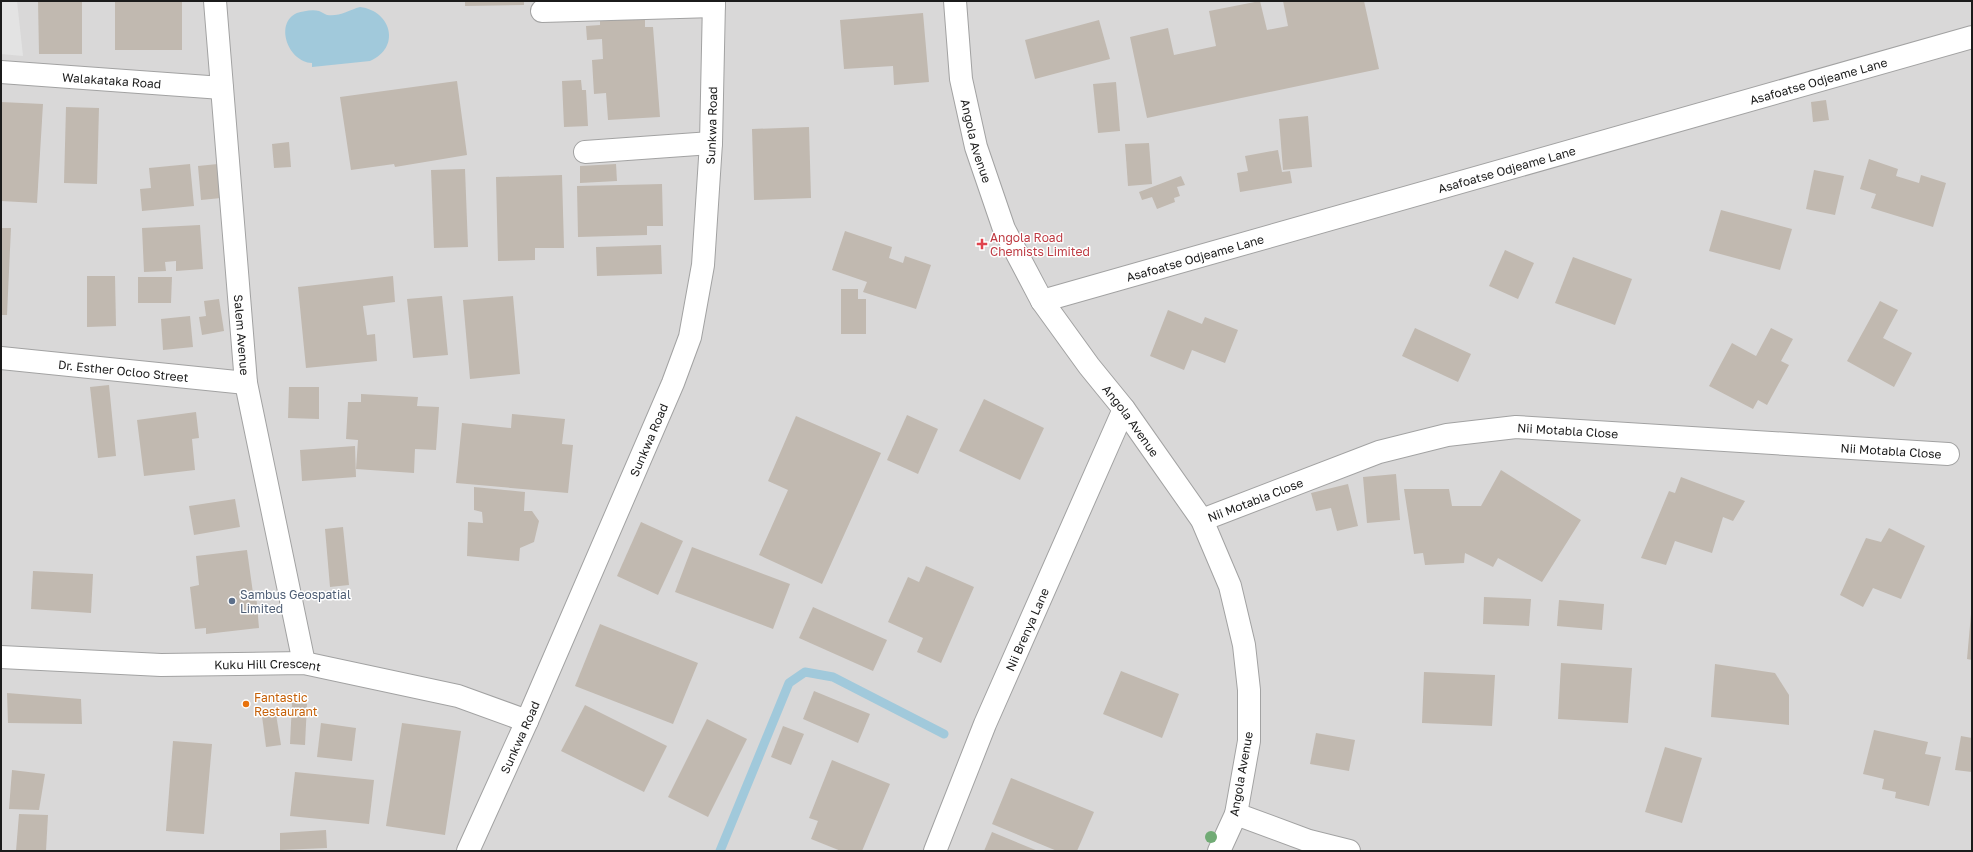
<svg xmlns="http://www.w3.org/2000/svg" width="1973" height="852" font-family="'Golos Text',sans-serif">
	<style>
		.residential { fill: #d9d8d8 }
		.parking { fill: #e3e3e3 }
		.water { fill: #a1c9db }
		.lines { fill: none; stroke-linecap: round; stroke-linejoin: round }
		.stream { stroke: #a1c9db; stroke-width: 9 }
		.building { fill: #c1b9b0 }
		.minor-casing { stroke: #a2a2a2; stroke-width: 24 }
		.minor { stroke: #fff; stroke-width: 22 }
		.tree { fill: #71ab75 }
		.health-dot { fill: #e0444e; stroke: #fff; stroke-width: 1.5 }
		.service-dot { fill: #5c6f8a; stroke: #fff; stroke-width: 1.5 }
		.food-dot { fill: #e8710a; stroke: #fff; stroke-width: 1.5 }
		.labels { text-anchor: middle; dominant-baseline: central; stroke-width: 3; stroke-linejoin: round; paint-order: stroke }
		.street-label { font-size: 12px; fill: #1b1b1b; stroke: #fff }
		.health-label { font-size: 12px; fill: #be3a42; stroke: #fff; text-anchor: start }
		.service-label { font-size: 12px; fill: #4e5e75; stroke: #fff; text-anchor: start }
		.food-label { font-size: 12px; fill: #c56008; stroke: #fff; text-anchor: start }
	</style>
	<rect width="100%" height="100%" fill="#edeae1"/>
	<rect class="residential" x="1" y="1" width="1971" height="850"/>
	<path class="parking" d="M1 1H17L23 56 1 54Z"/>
	<path class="water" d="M360 7C392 11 401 48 370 61L312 67V63C288 62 274 23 297 13 303 11 313 9 319 11 322 12 324 14 327 15 339 17 349 10 360 7Z"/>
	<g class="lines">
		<path class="stream" d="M720 851 789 683 805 672 833 677 944 734"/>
	</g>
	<g class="building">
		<path d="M38 1H82V54H39Z"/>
		<rect x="115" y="1" width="67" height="49"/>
		<path d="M465 1H524V5L465 6Z"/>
		<path d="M1260 1 1267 30 1288 26 1283 1H1364L1379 69 1147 118 1130 37 1168 28 1174 55 1216 46 1209 11Z"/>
		<path d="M645 13V27H653L660 117 608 120 606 93 594 94 592 60 603 59 602 39 587 40 586 26 600 25V17Z"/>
		<path d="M923 13 929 82 894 85 893 66 844 69 840 20Z"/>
		<path d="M1099 20 1110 59 1035 79 1025 40Z"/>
		<path d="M581 80 582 90H586L588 126 564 127 562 81Z"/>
		<path d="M457 81 467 155 395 167 394 164 351 170 340 97Z"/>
		<path d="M1116 82 1120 131 1098 133 1093 84Z"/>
		<path d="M1826 100 1829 120 1813 122 1811 102Z"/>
		<path d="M1 102 43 104 37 203 1 201Z"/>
		<path d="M66 107 99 108 97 184 64 183Z"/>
		<path d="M1308 116 1312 167 1283 170 1279 119Z"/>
		<path d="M809 127 811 198 754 200 752 129Z"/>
		<path d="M289 142 291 167 274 168 272 144Z"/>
		<path d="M1149 143 1152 184 1128 186 1125 144Z"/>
		<path d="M1278 150 1282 172 1290 171 1292 183 1240 192 1237 173 1248 171 1245 156Z"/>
		<path d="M1869 159 1898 169 1896 176 1919 183 1921 175 1946 183 1933 227 1871 208 1876 194 1860 189Z"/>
		<path d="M190 164 194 206 142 211 140 189 151 188 149 168Z"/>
		<path d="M218 164 221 198 201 200 198 166Z"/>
		<path d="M616 164 617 181 580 183V166Z"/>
		<path d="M465 169 468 247 434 248 431 170Z"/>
		<path d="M1814 170 1844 176 1835 215 1806 209Z"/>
		<path d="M562 175 564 248H535V260L498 261 496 177Z"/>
		<path d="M1181 176 1185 185 1177 187 1180 196 1174 198 1175 202 1157 209 1152 197 1142 200 1139 192Z"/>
		<path d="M662 184 663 226H647V235L578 237 577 186Z"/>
		<path d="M1721 210 1792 229 1780 270 1709 251Z"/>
		<path d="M200 225 203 269 176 271V261L165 262 166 271 144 272 142 228Z"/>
		<path d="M1 228H11L7 315H1Z"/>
		<path d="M845 231 892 247 889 258 903 263 905 256 931 265 916 309 863 292 867 282 832 270Z"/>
		<path d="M661 245 662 274 597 276 596 247Z"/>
		<path d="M1505 250 1534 263 1518 299 1489 286Z"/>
		<path d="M1573 257 1632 279 1615 325 1555 303Z"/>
		<path d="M87 276H115L116 326 87 327Z"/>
		<path d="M393 276 395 302 363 306 367 335 375 334 377 361 306 368 298 287Z"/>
		<path d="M138 277H172L171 303H138Z"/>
		<path d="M841 289H858V299H866V334H841Z"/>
		<path d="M442 296 448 355 413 358 407 299Z"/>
		<path d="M513 296 520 374 470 379 463 300Z"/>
		<path d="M219 299 224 331 202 335 199 317 206 316 204 301Z"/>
		<path d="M1880 301 1898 310 1883 338 1912 353 1894 387 1847 361Z"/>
		<path d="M1168 310 1202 324 1205 317 1238 330 1225 363 1192 350 1184 370 1150 356Z"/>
		<path d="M190 316 193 347 163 350 161 319Z"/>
		<path d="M1415 328 1471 354 1458 382 1402 356Z"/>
		<path d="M1771 328 1793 339 1781 361 1789 365 1767 405 1758 400 1753 409 1709 386 1732 343 1756 356Z"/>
		<path d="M109 385 116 456 98 458 90 387Z"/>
		<path d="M289 387H319V419L288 418Z"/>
		<path d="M361 394 418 397 417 406 439 407 436 450 415 449 414 473 356 469 358 440 346 439 348 402H361Z"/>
		<path d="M984 399 1044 428 1020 480 959 451Z"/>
		<path d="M196 412 199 438 192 439 195 470 144 476 137 420Z"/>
		<path d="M512 414 565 419 562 444 573 445 568 493 456 483 462 423 511 428Z"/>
		<path d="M907 415 938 429 918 474 887 460Z"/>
		<path d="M796 416 881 453 822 584 759 555 788 490 768 481Z"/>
		<path d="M355 446 356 477 302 481 300 450Z"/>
		<path d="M1501 470 1581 520 1542 582 1498 558 1493 567 1465 553 1464 563 1425 565 1423 553 1414 554 1404 489H1449L1452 506H1481Z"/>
		<path d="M1396 474 1400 520 1367 523 1363 477Z"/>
		<path d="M1681 477 1745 501 1733 521 1723 517 1712 553 1675 541 1666 565 1641 558 1669 491 1675 493Z"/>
		<path d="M1348 484 1358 526 1337 531 1331 508 1316 511 1311 493Z"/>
		<path d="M474 487 525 492 524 511H532L539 521 534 542 520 548 519 561 467 556 468 522 483 523 482 512 474 510Z"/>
		<path d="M235 499 240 527 194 535 189 506Z"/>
		<path d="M641 522 683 541 658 595 617 576Z"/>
		<path d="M343 527 349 585 330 587 325 529Z"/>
		<path d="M1889 528 1925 546 1901 599 1873 588 1863 607 1840 595 1866 538 1881 542Z"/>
		<path d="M692 547 790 584 773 629 675 592Z"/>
		<path d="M247 550 253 593H256L259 628 206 634V628L195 629 190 587 199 585 196 556Z"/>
		<path d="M926 566 974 587 941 663 917 652 923 638 888 622 908 577 919 582Z"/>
		<path d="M33 571 93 574 91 613 31 609Z"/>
		<path d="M1484 597 1531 599 1529 626 1483 624Z"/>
		<path d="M1559 600 1604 604 1602 630 1557 626Z"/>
		<path d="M813 607 887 640 873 671 799 638Z"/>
		<path d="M1971 614H1972V660L1967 659Z"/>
		<path d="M600 624 698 663 673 724 575 686Z"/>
		<path d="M1561 663 1632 668 1628 723 1558 719Z"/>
		<path d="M1715 664 1775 673 1789 695V725L1711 717Z"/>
		<path d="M1121 671 1179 694 1162 738 1103 714Z"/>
		<path d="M1424 672 1495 675 1492 726 1422 723Z"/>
		<path d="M814 691 870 714 858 743 803 719Z"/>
		<path d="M7 693 81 699 82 724 8 723Z"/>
		<path d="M292 703 307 704 305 745 290 744Z"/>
		<path d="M585 705 667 746 644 792 561 751Z"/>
		<path d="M276 714 281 745 266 747 262 716Z"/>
		<path d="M707 719 747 739 708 817 668 797Z"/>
		<path d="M321 723 356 728 352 761 317 757Z"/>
		<path d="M402 723 461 731 445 835 386 826Z"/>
		<path d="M783 726 804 734 791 765 771 757Z"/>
		<path d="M1874 730 1928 742 1925 754 1941 757 1929 806 1895 798 1896 792 1882 789 1884 779 1863 774Z"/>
		<path d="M1316 733 1355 740 1349 771 1310 764Z"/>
		<path d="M1961 736 1972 738V772L1955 770Z"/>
		<path d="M173 741 212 744 204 834 166 831Z"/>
		<path d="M1665 747 1702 758 1682 823 1645 812Z"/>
		<path d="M832 760 890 784 862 851H841L811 839 818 821 809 818Z"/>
		<path d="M12 770 45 774 39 810 9 809Z"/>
		<path d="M295 772 374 780 369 824 290 816Z"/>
		<path d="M1011 778 1094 812 1077 851H1057L992 824Z"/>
		<path d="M19 814 48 815 46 851H16Z"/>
		<path d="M326 830 327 848 280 850V833Z"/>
		<path d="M992 832 1038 851H984Z"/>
	</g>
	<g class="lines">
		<defs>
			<g id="minor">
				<path id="s1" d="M215 1 246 383 304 663"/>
				<path id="s2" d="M955 1 961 79 976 147 1004 229 1042 301 1089 366 1124 409 1202 520 1230 586 1244 645 1249 690V741L1236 814 1219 851"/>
				<path d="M542 11 714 6"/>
				<path id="s3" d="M1 72 222 88"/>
				<path d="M585 152 711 143"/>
				<path id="s4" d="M1042 301 1972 37"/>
				<path id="s5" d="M1 358 246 383"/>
				<path id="s6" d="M1202 520 1379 452 1447 435 1516 427 1948 454"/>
				<path id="s7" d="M1 657 161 665 304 663 458 696 527 721"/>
				<path d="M1236 814 1309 841 1349 851"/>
				<path id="s8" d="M468 851 527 721 673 383 690 337 703 265 711 143 714 1"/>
				<path id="s9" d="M935 851 985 724 1124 409"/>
			</g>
		</defs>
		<use href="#minor" class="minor-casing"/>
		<use href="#minor" class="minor"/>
	</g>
	<circle class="tree" cx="1211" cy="837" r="6"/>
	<path class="health-dot" d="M980 238h4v4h4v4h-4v4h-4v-4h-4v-4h4z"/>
	<circle class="service-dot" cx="232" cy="601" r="4"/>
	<circle class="food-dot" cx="246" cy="704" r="4"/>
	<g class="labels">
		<g class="street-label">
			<text stroke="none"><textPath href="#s3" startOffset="111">Walakataka Road</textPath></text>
			<text stroke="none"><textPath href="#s4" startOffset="807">Asafoatse Odjeame Lane</textPath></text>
			<text stroke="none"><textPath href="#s8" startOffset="773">Sunkwa Road</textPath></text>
			<text stroke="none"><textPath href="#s2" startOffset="142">Angola Avenue</textPath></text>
			<text stroke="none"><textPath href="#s4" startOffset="483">Asafoatse Odjeame Lane</textPath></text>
			<text stroke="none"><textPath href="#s4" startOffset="159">Asafoatse Odjeame Lane</textPath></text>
			<text stroke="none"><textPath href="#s1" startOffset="335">Salem Avenue</textPath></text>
			<text stroke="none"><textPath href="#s5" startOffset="123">Dr. Esther Ocloo Street</textPath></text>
			<text stroke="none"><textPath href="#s2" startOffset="465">Angola Avenue</textPath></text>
			<text stroke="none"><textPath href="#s6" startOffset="381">Nii Motabla Close</textPath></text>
			<text stroke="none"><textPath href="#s8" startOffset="449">Sunkwa Road</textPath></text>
			<text stroke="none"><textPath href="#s6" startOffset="705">Nii Motabla Close</textPath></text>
			<text stroke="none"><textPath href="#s6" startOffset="57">Nii Motabla Close</textPath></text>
			<text stroke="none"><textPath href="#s9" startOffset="240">Nii Brenya Lane</textPath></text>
			<text stroke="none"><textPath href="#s7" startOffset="267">Kuku Hill Crescent</textPath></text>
			<text stroke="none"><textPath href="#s8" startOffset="125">Sunkwa Road</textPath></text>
			<text transform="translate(1241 774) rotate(-80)">Angola Avenue</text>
		</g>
		<g class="health-label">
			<text x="990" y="237">Angola Road<tspan x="990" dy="14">Chemists Limited</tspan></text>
		</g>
		<g class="service-label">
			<text x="240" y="594">Sambus Geospatial<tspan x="240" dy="14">Limited</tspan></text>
		</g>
		<g class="food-label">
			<text x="254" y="697">Fantastic<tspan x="254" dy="14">Restaurant</tspan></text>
		</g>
	</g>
	<rect width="1973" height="852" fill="none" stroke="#1b1b1b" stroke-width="4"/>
</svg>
